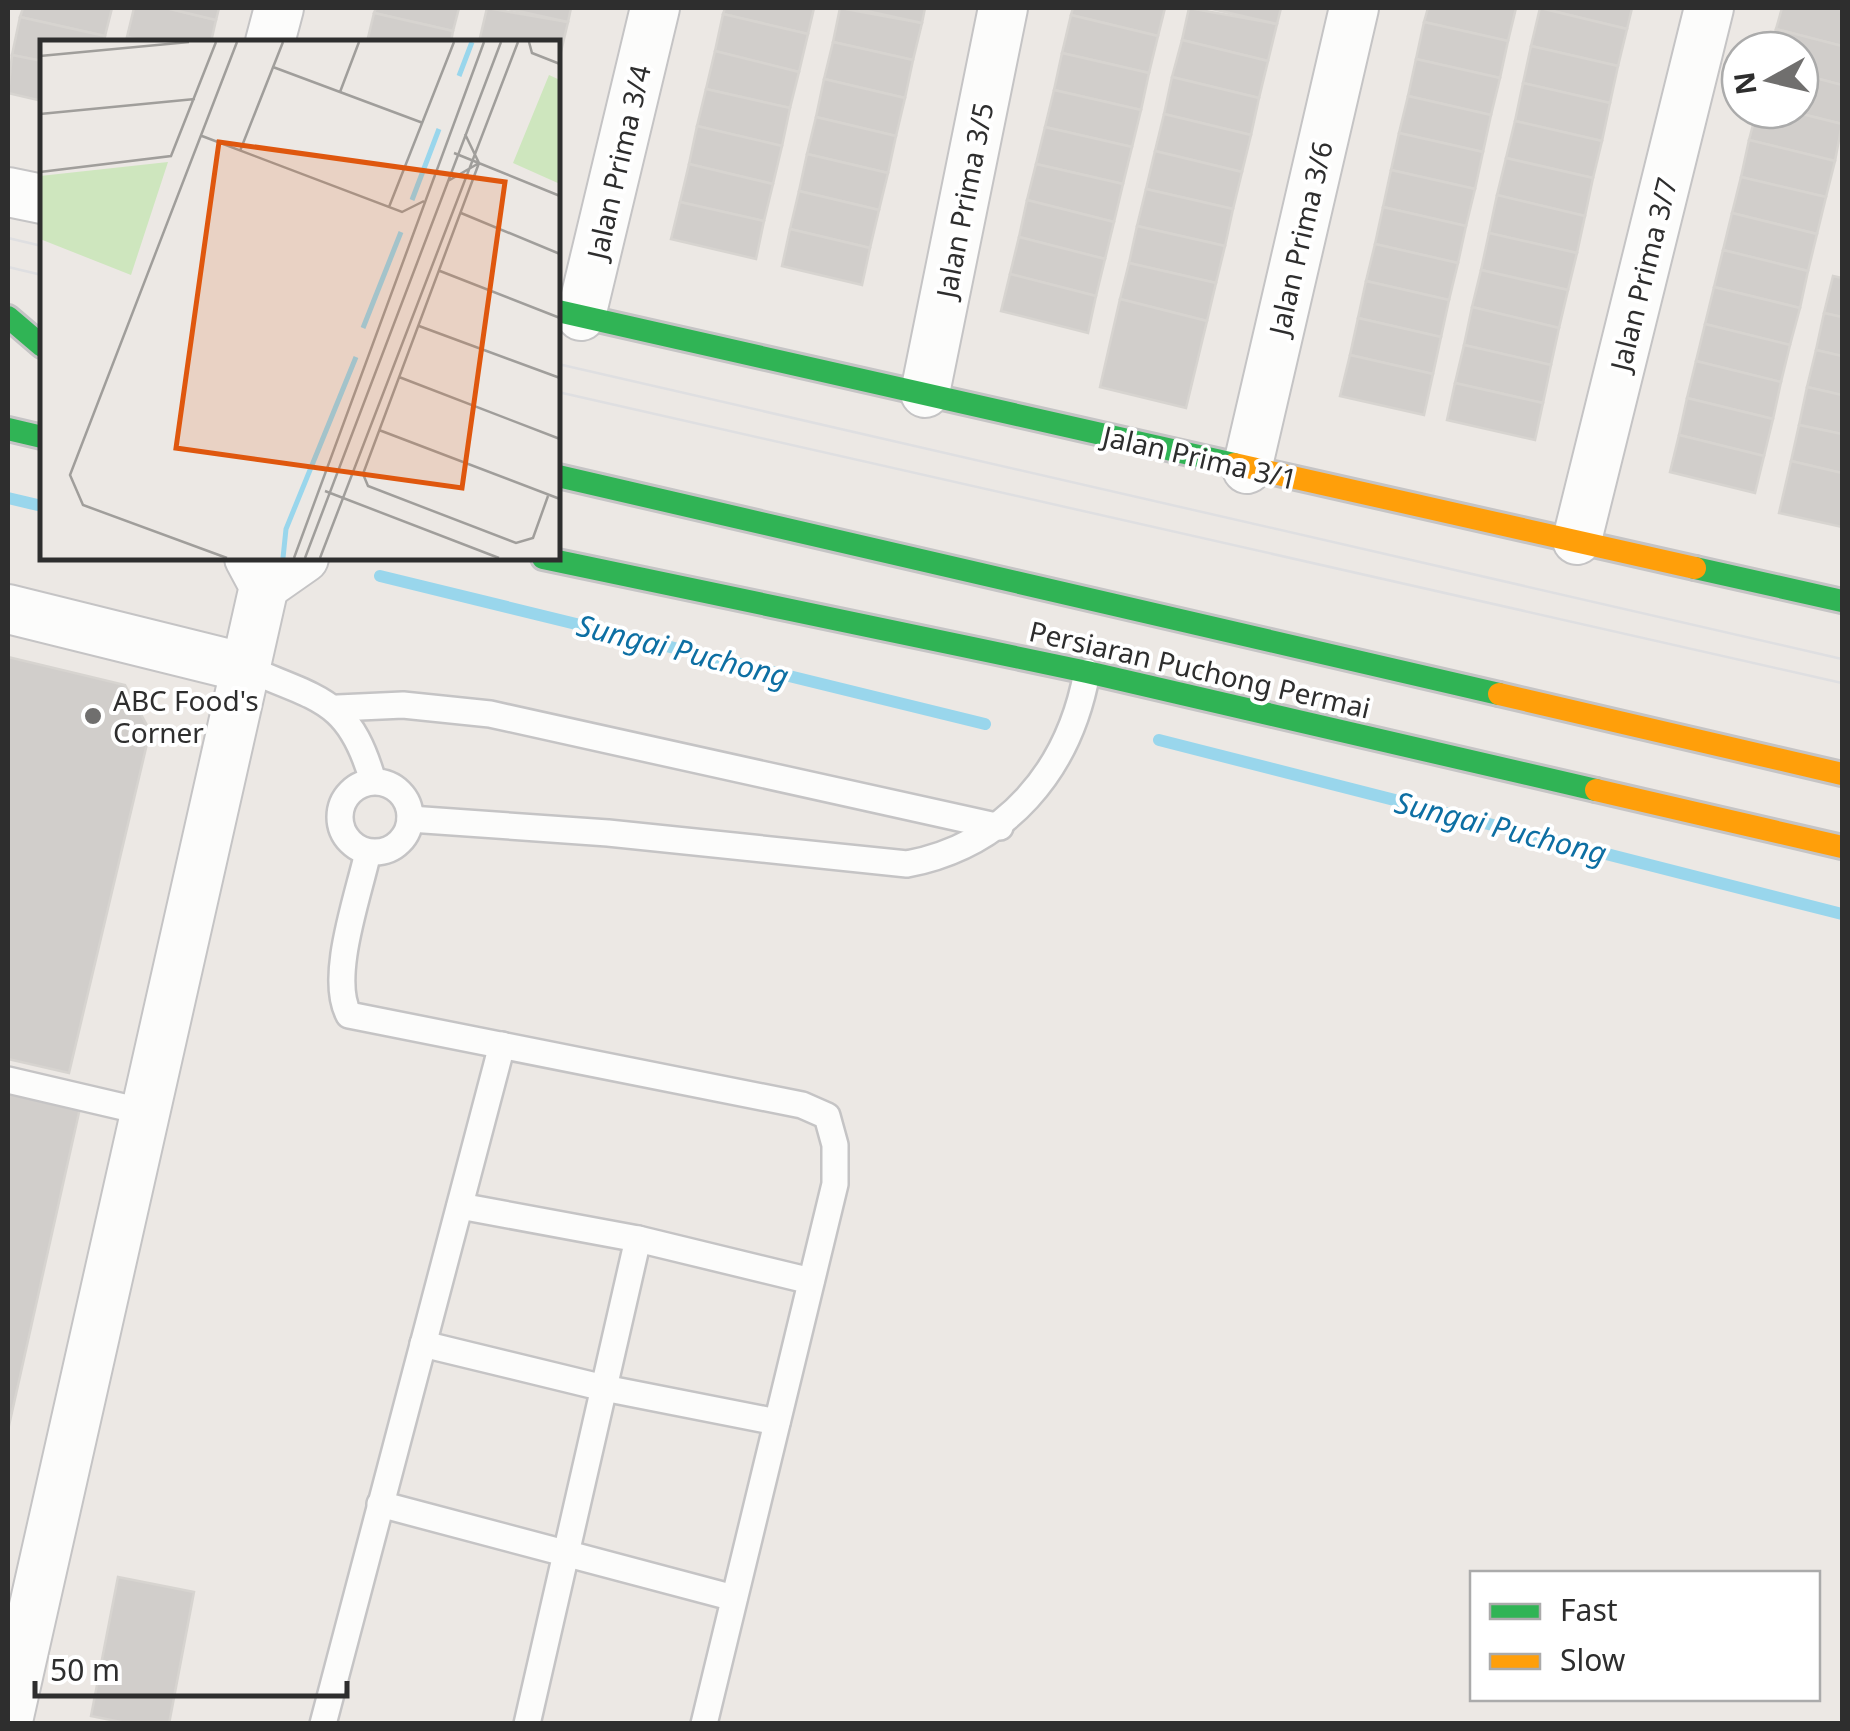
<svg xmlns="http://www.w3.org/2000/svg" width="1850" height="1731" font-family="'Noto Sans',sans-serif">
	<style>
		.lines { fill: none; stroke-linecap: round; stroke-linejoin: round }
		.stream { stroke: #99d6ec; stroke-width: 12 }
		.building { fill: #d1cecb; stroke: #d7d4d0; stroke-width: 2.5 }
		.lane-casing { stroke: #c5c4c5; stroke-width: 30 }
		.street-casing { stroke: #c5c4c5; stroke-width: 52 }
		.fast-casing { stroke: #c5c4c5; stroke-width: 28 }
		.slow-casing { stroke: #c5c4c5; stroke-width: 28 }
		.lane { stroke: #fcfcfb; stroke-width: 25 }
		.street { stroke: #fcfcfb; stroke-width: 48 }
		.fast { stroke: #30b455; stroke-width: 22 }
		.slow { stroke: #ff9f0a; stroke-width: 22 }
		.tram { stroke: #dfdfe1; stroke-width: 2.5 }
		.poi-dot { fill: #706f6e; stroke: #fff; stroke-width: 4 }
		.labels { text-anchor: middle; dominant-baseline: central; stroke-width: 8; stroke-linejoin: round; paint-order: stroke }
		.street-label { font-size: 28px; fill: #2e2e2e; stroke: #fff }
		.poi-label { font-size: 28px; fill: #2e2e2e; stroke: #fff; text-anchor: start }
		.water-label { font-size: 30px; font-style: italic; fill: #0d6fa3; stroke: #fff }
		.inset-river { fill: none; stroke: #99d6ec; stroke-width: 5 }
		.inset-road { fill: none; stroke: #a09e9b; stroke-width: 2.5 }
		.view { fill: #df570e; fill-opacity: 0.15; stroke: #df570e; stroke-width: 5 }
		.inset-edge { fill: none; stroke: #2e2e2e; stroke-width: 5 }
	</style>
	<rect width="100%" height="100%" fill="#ece8e4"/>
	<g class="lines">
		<g class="stream">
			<path d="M8 498 42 506"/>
			<path d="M380 576 985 724"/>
			<path d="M1159 740 1842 914"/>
		</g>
	</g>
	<g class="building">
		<path d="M23 8H112L105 36 20 17Z"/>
		<path d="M134 8H166L216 20 211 42H149L127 37Z"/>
		<path d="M166 8H219L216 20Z"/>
		<path d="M376 8H459L453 31 374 13Z"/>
		<path d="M487 8 568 22 559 60 558 42H479Z"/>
		<path d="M504 8H571L568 22Z"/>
		<path d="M725 8H814L808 34 723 14Z"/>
		<path d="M840 8 922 23 913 60 833 42Z"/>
		<path d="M853 8H925L922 23Z"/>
		<path d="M1073 8H1165L1158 36 1071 15Z"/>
		<path d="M1189 8 1277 24 1268 61 1182 40Z"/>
		<path d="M1208 8H1281L1277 24Z"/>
		<path d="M1428 8H1516L1508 41 1424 22Z"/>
		<path d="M1540 8H1632L1627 29Z"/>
		<path d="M1540 8 1627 29 1618 66 1531 46Z"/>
		<path d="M1782 8H1842V46L1776 29Z"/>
		<path d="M374 13 453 31 451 42H367Z"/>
		<path d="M723 14 808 34 799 72 715 51Z"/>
		<path d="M1071 15 1158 36 1149 73 1062 53Z"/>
		<path d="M20 17 105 36 104 42H42V61L12 55Z"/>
		<path d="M1424 22 1508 41 1500 78 1416 59Z"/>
		<path d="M1776 29 1842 46V85L1800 74V50H1771Z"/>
		<path d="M1182 40 1268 61 1259 98 1172 77Z"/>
		<path d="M833 42 913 60 905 98 824 79Z"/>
		<path d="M1531 46 1618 66 1610 103 1523 83Z"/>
		<path d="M715 51 799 72 790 108 706 89Z"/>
		<path d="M1062 53 1149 73 1141 110 1054 90Z"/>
		<path d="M12 55 42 61V101L8 93Z"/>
		<path d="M1416 59 1500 78 1491 115 1408 96Z"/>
		<path d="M1800 74 1842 85V124L1786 110H1800Z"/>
		<path d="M1172 77 1259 98 1251 135 1164 114Z"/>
		<path d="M824 79 905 98 896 136 816 117Z"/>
		<path d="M1523 83 1610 103 1602 141 1515 121Z"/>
		<path d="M706 89 790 108 782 146 697 126Z"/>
		<path d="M1054 90 1141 110 1132 147 1045 127Z"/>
		<path d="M1408 96 1491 115 1483 152 1399 133Z"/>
		<path d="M1757 110H1786L1842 124 1835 161 1749 140Z"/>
		<path d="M1164 114 1251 135 1242 172 1155 151Z"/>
		<path d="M816 117 896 136 888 173 807 154Z"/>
		<path d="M1515 121 1602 141 1593 178 1506 158Z"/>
		<path d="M697 126 782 146 773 184 689 164Z"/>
		<path d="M1045 127 1132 147 1123 184 1036 164Z"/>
		<path d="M1399 133 1483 152 1475 189 1391 170Z"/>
		<path d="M1749 140 1835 161 1826 197 1741 177Z"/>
		<path d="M1155 151 1242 172 1233 209 1146 189Z"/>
		<path d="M807 154 888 173 879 210 799 191Z"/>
		<path d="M1506 158 1593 178 1585 216 1497 195Z"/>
		<path d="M689 164 773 184 764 221 680 202Z"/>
		<path d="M1036 164 1123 184 1114 222 1027 200Z"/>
		<path d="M1391 170 1475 189 1466 226 1383 207Z"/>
		<path d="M1741 177 1826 197 1817 234 1732 213Z"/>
		<path d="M1146 189 1233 209 1225 246 1137 226Z"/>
		<path d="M799 191 879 210 870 248 790 229Z"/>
		<path d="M1497 195 1585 216 1577 253 1489 233Z"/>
		<path d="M1027 200 1114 222 1105 259 1019 237Z"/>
		<path d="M680 202 764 221 756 259 671 239Z"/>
		<path d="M1383 207 1466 226 1458 263 1375 244Z"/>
		<path d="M1732 213 1817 234 1808 271 1723 250Z"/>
		<path d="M1137 226 1225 246 1216 283 1129 263Z"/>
		<path d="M790 229 870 248 862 285 782 266Z"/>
		<path d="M1489 233 1577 253 1568 290 1481 270Z"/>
		<path d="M1019 237 1105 259 1096 296 1010 274Z"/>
		<path d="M1375 244 1458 263 1449 300 1366 281Z"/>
		<path d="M1723 250 1808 271 1800 308 1714 287Z"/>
		<path d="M1129 263 1216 283 1207 321 1120 299Z"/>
		<path d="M1481 270 1568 290 1559 328 1472 307Z"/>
		<path d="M1010 274 1096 296 1088 333 1001 311Z"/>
		<path d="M1833 276 1842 278V317L1824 313Z"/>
		<path d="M1366 281 1449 300 1441 337 1358 318Z"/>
		<path d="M1714 287 1800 308 1790 345 1705 324Z"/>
		<path d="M1120 299 1207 321 1186 408 1100 387Z"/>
		<path d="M1472 307 1559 328 1551 365 1464 345Z"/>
		<path d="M1824 313 1842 317V356L1816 350Z"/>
		<path d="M1358 318 1441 337 1433 374 1350 355Z"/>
		<path d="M1705 324 1790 345 1781 382 1696 361Z"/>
		<path d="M1464 345 1551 365 1543 403 1455 383Z"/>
		<path d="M1816 350 1842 356V395L1807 387Z"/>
		<path d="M1350 355 1433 374 1424 415 1340 396Z"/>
		<path d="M1696 361 1781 382 1773 419 1687 398Z"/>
		<path d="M1455 383 1543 403 1535 440 1447 420Z"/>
		<path d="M1807 387 1842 395V434L1799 425Z"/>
		<path d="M1687 398 1773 419 1764 456 1679 435Z"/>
		<path d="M1799 425 1842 434V473L1791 461Z"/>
		<path d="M1679 435 1764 456 1755 493 1670 472Z"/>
		<path d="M1791 461 1842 473V527L1779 513Z"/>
		<path d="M8 657 125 685 150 731 69 1073 8 1059Z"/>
		<path d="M8 1092 80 1108 8 1430Z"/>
		<path d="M118 1577 194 1592 169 1724H131L91 1716Z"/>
	</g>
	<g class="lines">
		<defs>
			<g id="lane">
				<path d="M246 668C319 700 349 698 373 781"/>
				<path d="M338 708 403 705 490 714 1000 827"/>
				<circle cx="375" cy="817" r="35"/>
				<path d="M410 819 608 833 907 864C1006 845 1069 771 1087 672"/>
				<path d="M368 852C359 894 328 978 349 1015L802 1105 827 1116 835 1145V1184L704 1724"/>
				<path d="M8 1080 145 1112"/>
				<path d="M460 1206 638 1239 811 1281"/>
				<path d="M423 1344 604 1388 777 1422"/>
				<path d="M380 1504 734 1598"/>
				<path d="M323 1724 502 1045"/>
				<path d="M527 1724 638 1239"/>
			</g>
			<g id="street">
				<path d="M270 42 279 8"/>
				<path d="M8 192 42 199"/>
				<path d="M581 316 655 8"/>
				<path d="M925 393 1003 8"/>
				<path d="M1247 469 1354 8"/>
				<path d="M1577 540 1709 8"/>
				<path d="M264 586 304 558"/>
				<path d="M8 609 246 668"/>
				<path d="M8 1721 264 586 249 558"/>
			</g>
			<g id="fast">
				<path d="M558 311 1234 464"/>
				<path d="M8 317 42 346"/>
				<path d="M8 429 42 437"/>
				<path d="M558 476 1499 694"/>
				<path d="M543 558 1087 672 1596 790"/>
				<path d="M1695 568 1842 601"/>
			</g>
			<g id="slow">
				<path d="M1234 464 1695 568"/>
				<path d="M1499 694 1842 774"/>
				<path d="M1596 790 1842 847"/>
			</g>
		</defs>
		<use href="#lane" class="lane-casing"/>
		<use href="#street" class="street-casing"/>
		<use href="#fast" class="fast-casing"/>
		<use href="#slow" class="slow-casing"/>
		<use href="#lane" class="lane"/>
		<use href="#street" class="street"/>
		<use href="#fast" class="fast"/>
		<use href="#slow" class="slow"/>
		<g class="tram">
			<path d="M8 238 42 246"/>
			<path d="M8 267 42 275"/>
			<path d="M558 364 1842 659"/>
			<path d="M558 392 1842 683"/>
		</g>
	</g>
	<circle class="poi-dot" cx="93" cy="716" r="10"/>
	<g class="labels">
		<g class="street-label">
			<text transform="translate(618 162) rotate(-77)">Jalan Prima 3/4</text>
			<text transform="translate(964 200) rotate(-79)">Jalan Prima 3/5</text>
			<text transform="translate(1300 238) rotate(-77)">Jalan Prima 3/6</text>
			<text transform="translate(1643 274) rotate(-76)">Jalan Prima 3/7</text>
			<text transform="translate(1200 457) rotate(13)">Jalan Prima 3/1</text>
			<text transform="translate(1200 669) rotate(13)">Persiaran Puchong Permai</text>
		</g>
		<g class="poi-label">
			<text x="113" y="700">ABC Food's<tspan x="113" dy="32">Corner</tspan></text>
		</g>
		<g class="water-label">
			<text transform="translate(683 650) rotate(14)">Sungai Puchong</text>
			<text transform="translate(1501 827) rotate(14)">Sungai Puchong</text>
		</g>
	</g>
	<g transform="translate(40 40)">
		<rect width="520" height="520" fill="#ece8e4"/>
		<path d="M509 35 520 40V144L473 123ZM128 122 91 235 0 199V136Z" fill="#cee6be"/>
		<path class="inset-river" d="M419 36 432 2M372 160 399 89M323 288 361 192M243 518 246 489 316 317"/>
		<path class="inset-road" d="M489 2 492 13 520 24M0 16 149 2M233 27 383 83M300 52 319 2M0 74 155 59M162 96 362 172 384 161M200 111 243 2M414 113 520 156M439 123 323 434 328 446 476 503 493 498 508 456M0 132 131 116 176 2M408 141 439 123 425 94M349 167 414 2M421 173 520 214M400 231 520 278M379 286 520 338M359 337 520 399M339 390 520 459M285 451 459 518M187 518 43 465 30 435 197 2M254 518 444 2M265 518 461 2M280 518 478 2"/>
		<path class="view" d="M179 102 465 142 422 448 136 408Z"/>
		<rect width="520" height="520" class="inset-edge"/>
	</g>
	<rect width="1850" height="1731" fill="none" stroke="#2e2e2e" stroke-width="20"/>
	<rect x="1470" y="1571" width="350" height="130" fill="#ffffff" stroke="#ababab" stroke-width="2.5"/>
	<rect x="1490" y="1604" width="50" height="15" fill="#30b455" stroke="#ababab" stroke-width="2.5"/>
	<text x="1560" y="1621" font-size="30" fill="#2e2e2e">Fast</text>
	<rect x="1490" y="1654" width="50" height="15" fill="#ff9f0a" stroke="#ababab" stroke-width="2.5"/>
	<text x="1560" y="1671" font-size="30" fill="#2e2e2e">Slow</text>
	<g transform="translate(1770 80) rotate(262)"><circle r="48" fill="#ffffff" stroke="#ababab" stroke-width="2.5"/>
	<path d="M0-8L18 38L0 25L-18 38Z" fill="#706f6e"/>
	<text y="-15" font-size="28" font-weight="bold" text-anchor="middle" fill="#2e2e2e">N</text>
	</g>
	<path d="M35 1681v15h312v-15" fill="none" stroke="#2e2e2e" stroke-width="5"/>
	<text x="50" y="1681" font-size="30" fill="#2e2e2e" stroke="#ffffff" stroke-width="8" paint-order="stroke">50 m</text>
</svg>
